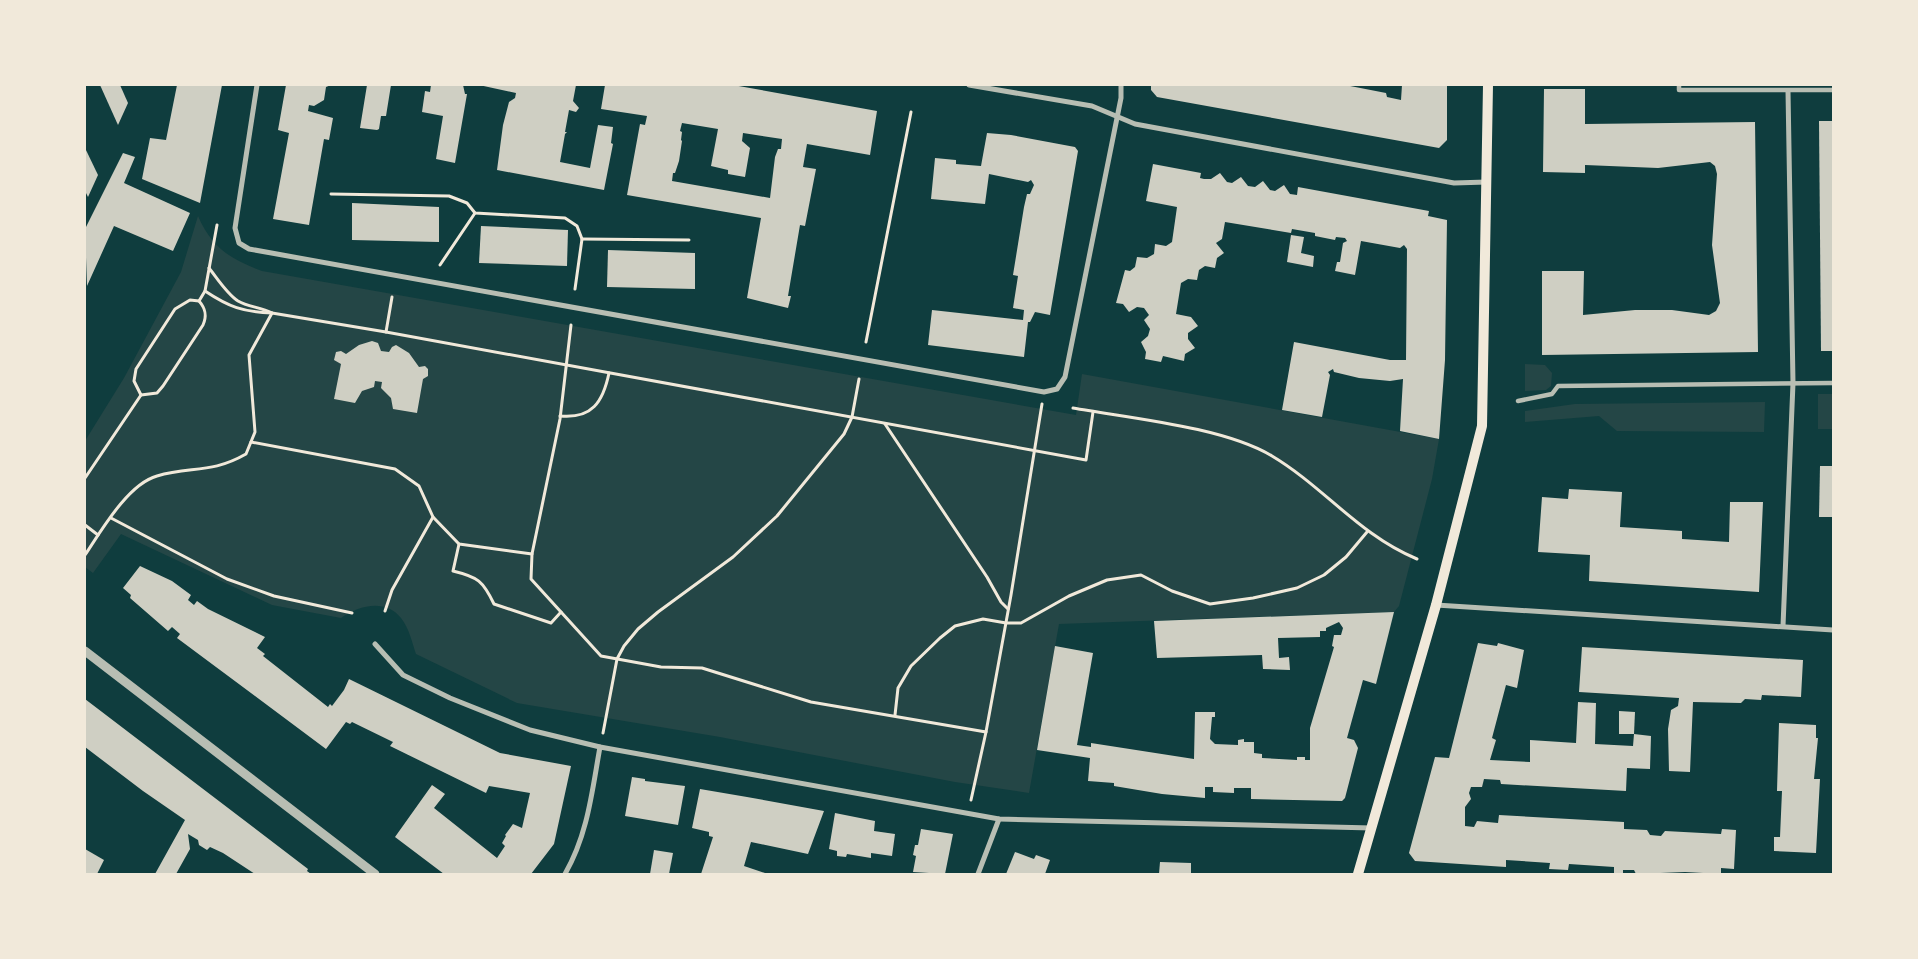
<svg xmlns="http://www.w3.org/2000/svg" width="1918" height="959" font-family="'Fira Sans Condensed',sans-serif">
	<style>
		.green { fill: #244646 }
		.building { fill: #cfcfc3; fill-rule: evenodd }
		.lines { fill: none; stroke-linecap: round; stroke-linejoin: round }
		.path { stroke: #f1e9da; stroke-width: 3 }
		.pedestrian { stroke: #b8beb3; stroke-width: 4.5 }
		.minor { stroke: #b8beb3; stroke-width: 5 }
		.tertiary { stroke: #b8beb3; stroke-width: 9 }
		.secondary { stroke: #f1e9da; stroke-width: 10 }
	</style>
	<rect width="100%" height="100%" fill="#0f3d3e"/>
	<g class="green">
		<path d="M198 216C212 248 230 259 262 271L1076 415 1082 374 1439 439 1432 479 1399 606 1394 612 1059 624 1029 793 955 782 720 737 517 703 416 654C412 642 409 628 401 618 385 598 358 606 341 618L272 605 121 534 93 573 85 567V441L124 378 181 272Z"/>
		<path d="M1525 364 1545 365 1552 373 1551 386 1546 390 1525 391Z"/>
		<rect x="1818" y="394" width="15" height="35"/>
		<path d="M1765 402 1764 432 1617 431 1599 416 1525 422V411L1575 404Z"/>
	</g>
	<g class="building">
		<path d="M100 85H120L128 103 118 125Z"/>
		<path d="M177 85H222L200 203 142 179 150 138 166 140Z"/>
		<path d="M286 85H331L326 87 324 100 314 106 309 105 308 111 333 118 329 140 324 139 309 225 273 219 289 133 278 130Z"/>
		<path d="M367 85H391L386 116H381L379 129 377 130 360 128Z"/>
		<path d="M431 85H463L465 94H467L455 163 436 159 443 116 422 112 425 91 430 92Z"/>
		<path d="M479 85H576L573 101 579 108 576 112 569 110 565 132H567L565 134 560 162 590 168 598 125 613 127 611 143 613 144 604 190 497 170 503 125 509 102 515 98 516 93Z"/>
		<path d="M605 85H733L877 111 870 155 807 144 803 167 816 169 805 226 800 225 788 296H791L788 308 747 298 761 218 627 195 640 124 645 125 647 116 601 109ZM682 123 718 129 711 166 728 170V174L745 177 750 148 742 141 743 133 782 139 781 149H778L775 157 770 198 672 181 673 173H675L679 161 682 141 681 140 682 132 680 131Z"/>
		<path d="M1151 85H1345L1386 93 1387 97 1401 100 1402 85H1447V140L1439 148 1157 97 1151 90Z"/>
		<path d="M1544 89H1585V124L1755 122 1758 352 1542 355V271H1584L1583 315 1635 310H1672L1709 315 1716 311 1720 303 1712 245 1717 174 1715 166 1710 162 1658 168 1585 165V173L1543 172Z"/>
		<path d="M1819 121H1833V351H1821Z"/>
		<path d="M987 133 1011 135 1075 147 1078 151 1050 315 1035 312 1030 322H1028L1024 357 928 345 932 310 1023 320 1024 310 1013 308 1018 276 1013 275 1024 207 1027 194H1030L1034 185 1031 180 1028 182 989 174 985 204 931 199 935 158 956 160V164L981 166Z"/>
		<path d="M85 148 98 175 88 197 85 191Z"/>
		<path d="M123 153 135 157 124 183 190 213 173 251 114 226 87 286 85 229Z"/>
		<path d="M1153 164 1201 173 1200 178 1204 179H1211L1220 173 1227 182 1232 183 1241 177 1248 186 1255 187 1263 181 1270 190 1275 191 1284 185 1290 194 1297 195 1298 187 1429 211 1428 216 1447 220 1445 360 1439 439 1400 431 1403 379 1390 381 1359 378 1334 372 1333 369 1328 372 1330 375 1322 417 1282 410 1294 342 1390 360H1406L1407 249 1404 245 1400 248 1361 241 1355 275 1335 271 1337 262H1340L1343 243 1347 241 1345 238 1336 237 1335 240 1315 236V233L1292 229 1291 233 1225 222 1222 239 1216 243 1224 253 1217 258 1215 268 1205 266 1199 270 1197 280 1188 279 1181 283 1176 314 1191 317 1198 326 1188 333V339L1195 348 1185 354 1184 361 1163 356 1161 362 1145 359 1146 352 1141 342 1148 336 1150 329 1144 320 1149 315 1144 308 1137 307 1129 312 1123 304 1116 303 1125 270 1130 271 1135 267 1137 257 1147 258 1154 254 1155 244 1166 246 1172 242 1177 207 1146 201Z"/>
		<path d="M352 203 439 207V242L352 240Z"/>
		<path d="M481 226 568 230 567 266 479 263Z"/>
		<path d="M1291 235 1304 237 1301 253 1314 256 1313 267 1287 262Z"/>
		<path d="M608 250 695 253V289L607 287Z"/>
		<path d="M372 341 378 343 381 351 389 352 392 347 396 345 409 353 419 367 425 366 428 369V376L423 379 417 413 393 409 391 398 381 388 382 382 375 381 374 387 362 391 355 403 334 399 341 364 334 360 336 352 341 351 346 354 359 345Z"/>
		<path d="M1820 466H1833V517H1819Z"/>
		<path d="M1569 489 1622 492 1620 527 1682 531V539L1729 542 1730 502H1763L1759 592 1589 581 1590 555 1538 552 1542 497 1568 499Z"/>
		<path d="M140 566 172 581 191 595 188 600 194 605 197 601 208 609 265 637 257 648 265 654 263 656 328 707 330 704 332 706 344 690 349 679 500 753 571 766 554 844 531 874H444L395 837 432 785 445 794 434 808 497 858 505 846 502 843 506 836 505 835 513 824 522 828 530 793 489 786 486 793 390 746 393 742 352 722 350 724 346 722 326 749 177 638 180 634 172 627 168 631 130 598 131 595 123 588Z"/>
		<path d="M1394 612 1376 684 1363 680 1347 738 1354 740 1358 748 1345 798 1342 801 1251 799V788H1234V793L1213 792V787H1205V798L1162 794 1114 786V783L1088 781 1090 758 1037 750 1055 646 1093 653 1077 745 1091 747V743L1194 759 1195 712H1215V717H1212L1210 739 1215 744 1238 745V740L1244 739V742H1254V753L1262 754V758L1297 760V757H1305V760H1310V728L1334 647 1332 646 1334 635H1341L1343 628 1339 622 1326 628V631H1320V637L1278 638 1279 658 1289 657 1290 670 1263 669 1262 655 1157 658 1154 621Z"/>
		<path d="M1478 643 1497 646 1498 643 1524 650 1517 688 1506 685 1492 738 1496 740 1490 760 1530 762V740L1576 743 1578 702 1596 703 1595 744 1633 746 1634 734 1651 736 1650 769 1627 768 1626 791 1501 784 1500 780 1484 779 1482 787H1471L1469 793 1471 799 1465 807V826L1474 827 1477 821 1498 823 1499 815 1624 822V829L1647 830 1650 835 1661 836 1665 831 1721 834 1722 829 1736 830 1734 869 1721 868V874L1685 872 1636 874 1634 870H1623V873H1614V867L1569 864 1568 870 1549 869 1550 863 1506 860V867L1415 861 1409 853 1435 757 1449 758Z"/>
		<path d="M1582 647 1803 660 1801 697 1762 695 1761 700 1745 699 1741 703 1693 702 1690 772 1669 771 1668 729 1671 710 1678 706 1679 698 1579 692Z"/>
		<path d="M85 699 308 869 307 871 311 874H255L223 853 210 847 207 850 199 845 198 840 188 834 190 849 176 874H155L185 820 143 791 85 747Z"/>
		<path d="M1619 711 1635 712 1634 734H1619Z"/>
		<path d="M1779 723 1816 725V738H1818L1814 779H1820L1816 853 1774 851V837H1780L1782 791H1777Z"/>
		<path d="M632 777 645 779V781L685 786 678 825 625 816Z"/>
		<path d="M700 789 747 797 824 811 808 854 751 842 744 866 768 874H701L713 837 709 836V832L692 828Z"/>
		<path d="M835 813 875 821 874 831 895 834 892 856 871 853V858L847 854 846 857 837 856V851L829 849Z"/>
		<path d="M921 829 953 834 945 874 913 872 916 856 913 855 915 845H918Z"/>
		<path d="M85 849 104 860 97 874H85Z"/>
		<path d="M654 850 673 853 669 874H650Z"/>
		<path d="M1015 852 1034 859 1036 855 1050 860 1045 874H1006Z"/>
		<path d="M1160 862 1191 863V874H1159Z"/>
	</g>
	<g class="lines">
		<g class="path">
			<path d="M331 194 449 196 467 203 475 213 565 218 577 226 582 239 575 289"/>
			<path d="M582 239 689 240"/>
			<path d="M440 265 475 213"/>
			<path d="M209 268C217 278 227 294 238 301 248 307 261 307 272 313"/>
			<path d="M205 291C229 307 243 312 272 313L386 332 1086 460 1093 412"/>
			<path d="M190 300 199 301C206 309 207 316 203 325L163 386 157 393 141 395 134 381 136 369 175 309Z"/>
			<path d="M199 301 205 291 217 225"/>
			<path d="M571 325 560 419 532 554 531 579 601 656 661 667 702 668 811 702 986 732 1011 595 1042 404"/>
			<path d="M386 332 392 297"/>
			<path d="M866 342 911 112"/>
			<path d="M1073 408C1129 418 1224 427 1272 456 1324 487 1359 535 1417 559"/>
			<path d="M560 416C592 419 603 402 609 373"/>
			<path d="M885 424 987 577 1001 602 1008 609"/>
			<path d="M251 442 395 469 419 486 433 517 459 544 532 554"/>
			<path d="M85 478 141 395"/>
			<path d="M111 518 227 579 274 596 352 613"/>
			<path d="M85 525 98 535"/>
			<path d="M459 544 453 571C478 577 483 581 494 604L551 623 561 612"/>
			<path d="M85 555C101 531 128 484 157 476 191 466 211 474 246 454L255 432 249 355 272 313"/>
			<path d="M385 611 392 590 433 517"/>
			<path d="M895 715 898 688 911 666 940 638 955 626 983 619 1006 623H1021L1069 596 1107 580 1141 575 1172 591 1210 604 1253 598 1297 588 1324 575 1346 557 1367 532"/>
			<path d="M603 733 617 659 624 646 638 629 658 612 733 557 777 516 844 434 852 417 859 379"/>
			<path d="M971 800 986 732"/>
		</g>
		<g class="pedestrian">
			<path d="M1679 85V90H1833"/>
			<path d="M1518 401 1552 394 1558 386 1833 383"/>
		</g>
		<g class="minor">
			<path d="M257 85 235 228 239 243 249 249 1044 392 1057 389 1065 377 1121 98V85"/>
			<path d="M969 85 1092 106 1135 124 1454 183 1487 182"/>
			<path d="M1436 605 1833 630"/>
			<path d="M1783 626 1793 383 1788 91"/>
			<path d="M375 644 403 675 450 698 530 730 600 747 999 819 1372 828"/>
			<path d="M565 874C588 834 592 791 600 747"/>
			<path d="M978 874 999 819"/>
		</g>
		<path class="tertiary" d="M85 651 375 874"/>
		<path class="secondary" d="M1358 874 1436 605 1482 426 1488 85"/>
	</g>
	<rect width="1918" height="959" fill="none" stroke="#f1e9da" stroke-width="172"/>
</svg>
